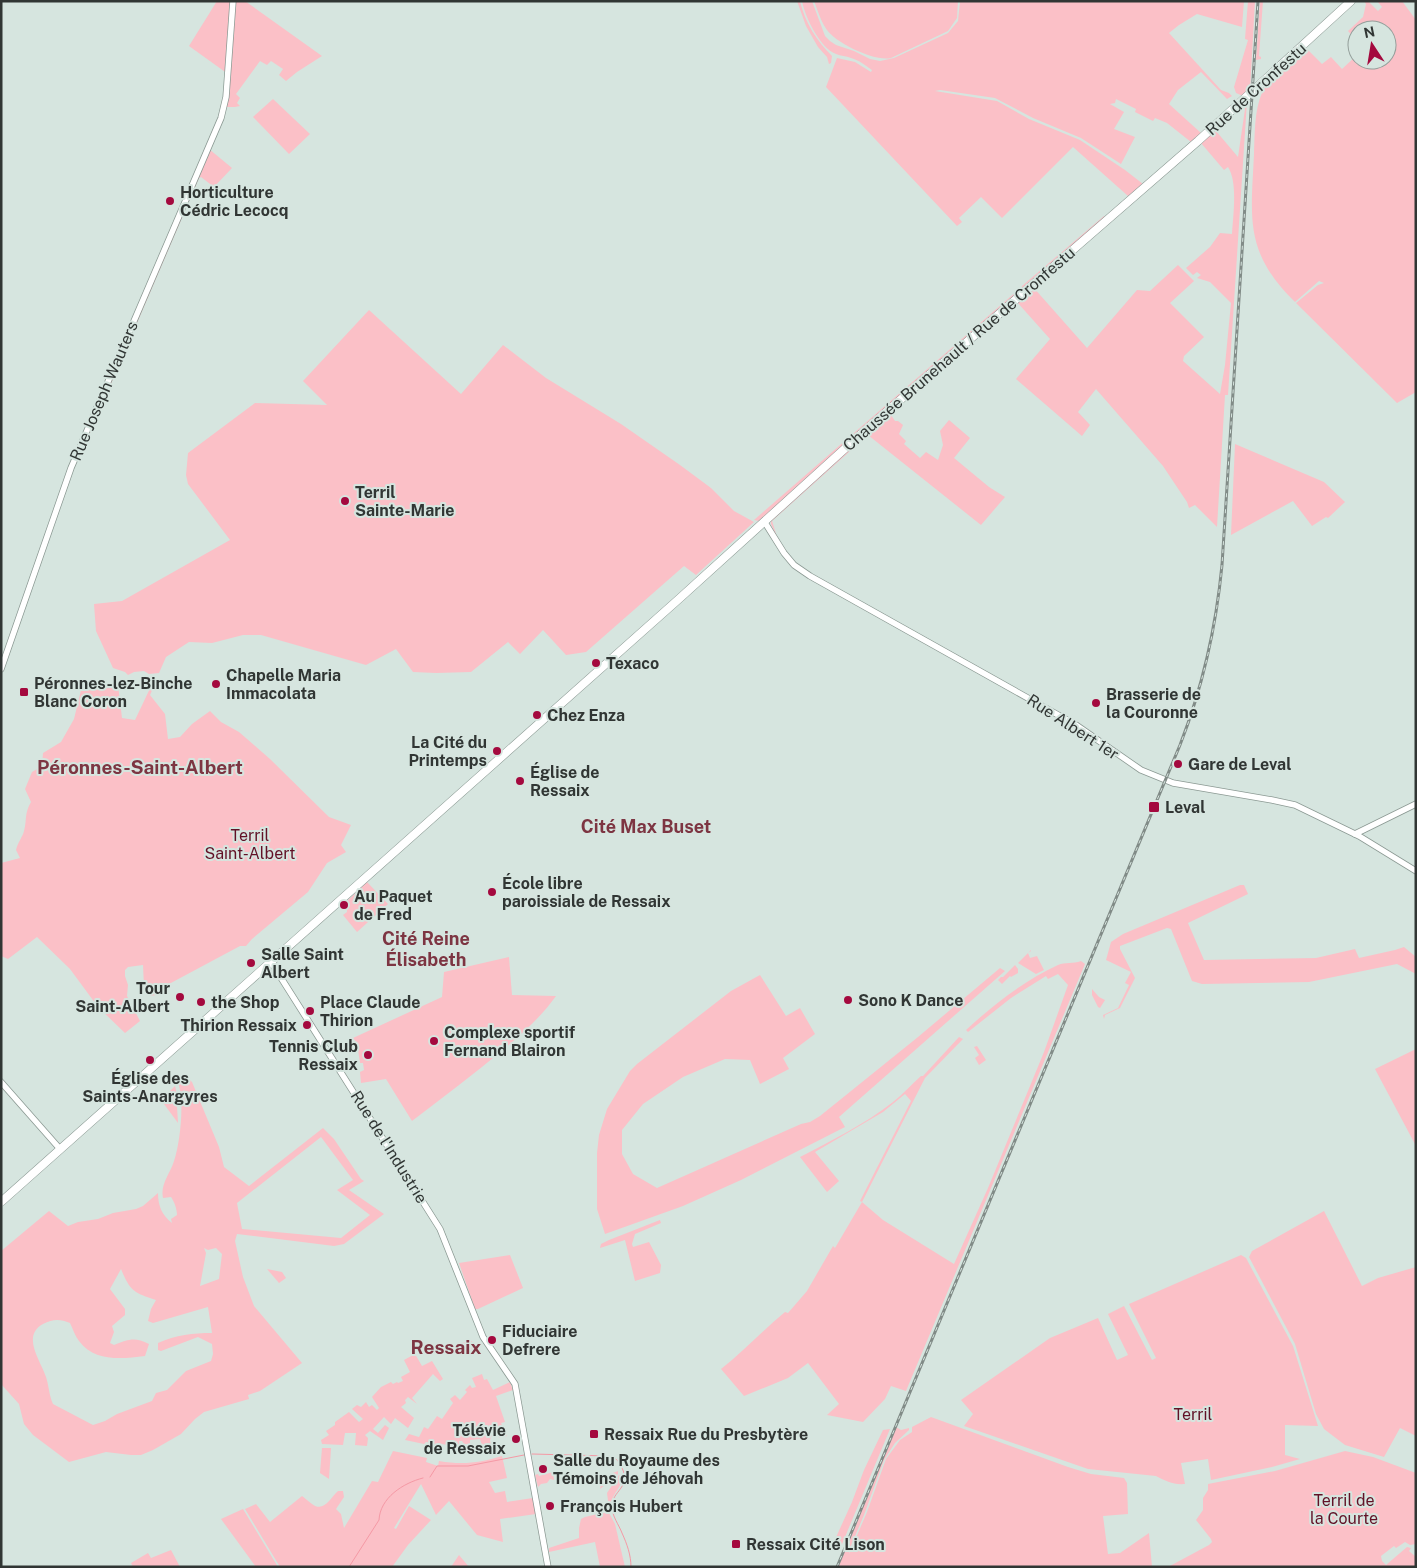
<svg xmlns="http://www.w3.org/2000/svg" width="1417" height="1568" font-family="'Public Sans',sans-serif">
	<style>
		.green { fill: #fbc0c7; fill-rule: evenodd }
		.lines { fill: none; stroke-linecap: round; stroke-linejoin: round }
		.stream { stroke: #f599a5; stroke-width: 1 }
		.tertiary-casing { stroke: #8b9993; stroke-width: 7 }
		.primary-casing { stroke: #8b9993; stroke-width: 9 }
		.tertiary { stroke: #fff; stroke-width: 5.5 }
		.primary { stroke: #fff; stroke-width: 8 }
		.rail-casing { stroke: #818b87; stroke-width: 3 }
		.rail { stroke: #d6e5df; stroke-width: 1; stroke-dasharray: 4; stroke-linecap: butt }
		.poi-dot { fill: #a4093e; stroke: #d6e5df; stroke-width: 2 }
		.labels { text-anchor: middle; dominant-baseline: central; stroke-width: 4; stroke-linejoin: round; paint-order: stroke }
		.street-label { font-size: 16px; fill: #313634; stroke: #d6e5df }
		.poi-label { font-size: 16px; font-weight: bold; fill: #313634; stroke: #d6e5df; text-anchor: start }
		.park-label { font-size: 16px; fill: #621126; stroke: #d6e5df }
		.neighbourhood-label { font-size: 18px; font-weight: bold; fill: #7d3542; stroke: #d6e5df }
		.quarter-label { font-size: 19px; font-weight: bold; fill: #7d3542; stroke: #d6e5df }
	</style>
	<rect width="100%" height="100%" fill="#d6e5df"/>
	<g class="green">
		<path d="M217 1H233L228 74 189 46Z"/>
		<path d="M235 1H245L322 56 297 72 286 81 279 75 283 69 271 61 267 65 260 61 236 94 240 98 237 103 240 106 235 107H226L229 96Z"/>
		<path d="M797 1H800C805 23 817 41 832 56L831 63 829 64 827 57 818 47 806 26Z"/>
		<path d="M802 1H812L825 36 830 41 836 45 854 51 870 59 880 61 894 58 948 33 958 21 960 1H1244L1242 27 1197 14 1179 25 1169 33 1221 90 1229 93 1232 96 1227 99 1201 72 1178 90 1169 104 1201 133 1191 142 1167 123 1155 118 1153 121 1135 112 1136 109 1116 99 1115 103 1110 104 1124 112 1114 129 1135 137 1121 164 1081 138 1033 118 995 98 940 90 935 91 997 101 1029 119 1080 140 1125 170 1143 184 1128 196 1073 147 1002 218 981 197 959 218 962 222 957 226 826 87 837 58 855 62 871 72 872 70C866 66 859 60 851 58 846 56 841 56 836 54 820 48 805 17 802 1Z"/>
		<path d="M814 1H958L957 18 948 31 891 58C875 62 836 43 827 30 821 22 818 11 814 1Z"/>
		<path d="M1248 1H1255L1250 90 1243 96 1236 93 1234 87 1248 40 1245 39Z"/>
		<path d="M1260 1H1263L1259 56 1261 57V59L1256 60Z"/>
		<path d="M1364 1H1368L1378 11 1382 7 1377 1H1402L1416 20V392L1397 403 1296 303 1318 285 1324 283 1319 281 1295 302C1244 252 1251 219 1254 154 1255 132 1254 106 1265 87 1270 76 1297 56 1306 48L1322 64 1331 57 1342 69 1357 55V60H1387V30H1357V41L1348 31 1363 17 1366 4Z"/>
		<path d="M273 99 310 134 289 154 253 117Z"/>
		<path d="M1247 101 1228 395H1225L1217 527 1195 505 1189 508 1187 502 1163 466 1096 389 1078 412 1090 425 1082 436 1016 379 1050 339 1017 302 1033 287 1087 348 1137 290 1150 291 1178 265 1194 281 1170 303 1204 337 1184 356 1183 361 1220 394 1225 365 1231 303 1210 282 1197 278 1201 275 1197 272 1193 275 1186 268 1210 247 1220 233 1232 234C1233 216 1238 182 1228 167L1224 170 1201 143 1216 131 1238 157 1245 109 1243 104Z"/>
		<path d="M209 149 232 168 214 187 201 177 199 178 84 447H82Z"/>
		<path d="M1104 216 1105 217 1021 289 1022 286Z"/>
		<path d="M1018 290 1019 291 759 521 754 520Z"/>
		<path d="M369 310 461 394 503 345 546 378 621 424 680 465 711 488 734 511 754 522 696 575 684 566 586 652 566 655 543 630 520 654 508 642 471 672 436 673 413 672 396 649 366 665 261 635H243L212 643 189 642 166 657 159 673 149 674 144 671 134 672 128 675 125 672 113 668 96 631 94 604 122 601 230 540 188 484 186 475 188 453 255 403 327 405 303 381Z"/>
		<path d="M891 411 892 413 891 415 895 421H898L903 425 899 434 906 441 904 444 920 458 926 452 938 460 943 445 940 431 949 420 970 438 954 458 989 487 1005 497 981 525 868 435 772 521 777 537 771 524V520Z"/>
		<path d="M1235 444 1324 482 1345 502 1328 518 1326 517 1312 526 1293 501 1231 535Z"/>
		<path d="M157 679 150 695 165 714 168 739 180 737 192 724 210 711 221 722 239 732 270 759 329 817 351 825 341 845 346 852 327 863 308 892 252 939 246 946H240L169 984 165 994 148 996 147 987H144L143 965 128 967 125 970V976L128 985 127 996 140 1021 125 1033 98 1007 70 969 37 937 8 959 1 956V863L20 858 16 850C18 842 23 836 24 831 27 820 24 814 31 802L25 789 32 772 42 766 43 753 61 742 74 719 81 690 118 685 122 718 135 720 154 680Z"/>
		<path d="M367 882 388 904 357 932 343 915 347 912 346 902Z"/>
		<path d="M1240 885H1244L1248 894 1188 923 1204 960 1316 958 1355 949 1359 958 1395 950 1404 947 1416 957V974L1397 964 1309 982 1202 984 1192 981 1171 929 1167 928 1120 946V949L1135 978 1120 1008 1105 1015 1104 1019 1103 1015 1118 1008 1129 985 1125 983 1131 972 1106 960 1111 942 1123 934Z"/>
		<path d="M1031 950V951L1028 953 1030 958 1037 956 1044 970 1036 974 1018 963Z"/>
		<path d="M509 957 512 995 556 996C541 1017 523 1033 504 1049 474 1074 443 1097 412 1121L386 1079 361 1083 360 1072 364 1070 363 1063H360L357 1043 353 1038 442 997 444 972Z"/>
		<path d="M1081 961 1085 964 906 1391 891 1386 885 1399 863 1422 827 1415 839 1404 808 1363 788 1378 744 1396 721 1369C744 1351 763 1330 785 1312L788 1313 807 1291 833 1246 835 1248 862 1202 860 1201 911 1101 905 1094 883 1112 815 1152 839 1181 827 1192 800 1157C831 1141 865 1124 893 1102 903 1094 912 1084 921 1076H923L959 1037 963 1039 925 1078 862 1202 883 1220 954 1264 988 1188 1044 1052 1068 985 1058 974 1048 979 1046 976 1011 998 968 1032 966 1030C993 1005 1025 980 1058 965 1065 962 1073 964 1081 961Z"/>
		<path d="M1015 965 1018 969V973L1011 977 1010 976 1002 984 998 980 1001 977H1003Z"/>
		<path d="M1000 968 1005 971 839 1117 845 1127 741 1180 683 1206 605 1234 597 1209V1153L599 1135 607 1109 630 1071 637 1064 731 991 760 975 786 1016 800 1008 815 1034 783 1058 789 1069 760 1084 750 1060 725 1059 683 1077 643 1104 622 1130V1154L633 1174 657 1188 801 1124 810 1122 820 1116 918 1037Z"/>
		<path d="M1092 989 1099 997 1105 1000 1100 1008 1098 1007 1092 995Z"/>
		<path d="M977 1046 986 1060 979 1065 975 1058 979 1055 974 1047Z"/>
		<path d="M1416 1049V1146L1375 1069Z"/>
		<path d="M186 1076 192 1082 219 1147 224 1167 249 1186 323 1128 334 1139 361 1179 364 1181 349 1190 384 1214 344 1244 334 1246 237 1234 235 1241 243 1277 254 1306 302 1363 260 1391 248 1395 249 1399 204 1412 195 1419 181 1434 153 1450 141 1455H131L106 1452 69 1462 33 1435 24 1424 19 1404 1 1384V1251L49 1211 68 1226 78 1222 98 1219 113 1213 136 1209 143 1206 158 1193C158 1206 162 1215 172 1223L171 1219 177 1215C177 1209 174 1201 171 1197L163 1198C160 1184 170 1174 174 1161 180 1144 185 1100 178 1083ZM321 1137 353 1180 337 1190 370 1215 341 1238 242 1229 237 1203ZM204 1248 208 1250 216 1248 222 1254 219 1279 200 1286 206 1253ZM121 1269C130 1291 134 1293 156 1300L151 1309 148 1321 153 1323 208 1307 212 1333C193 1333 176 1335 158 1343V1350L161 1351 198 1337 212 1344 213 1354 211 1361 186 1371 167 1390 156 1393 152 1401 117 1414 105 1421 93 1425 53 1404C49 1395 49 1386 46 1377 41 1361 21 1336 43 1324 53 1319 60 1319 70 1323 73 1329 75 1336 79 1341 95 1362 121 1359 145 1356L149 1344C135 1337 129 1339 114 1345L110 1343 114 1332 112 1326 125 1315V1309L110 1289Z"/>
		<path d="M175 1086 176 1090 178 1123 161 1100Z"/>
		<path d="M1324 1211 1362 1286 1378 1278 1416 1267V1436L1400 1428 1384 1457 1345 1445 1324 1429 1316 1414 1295 1344 1249 1257 1252 1251Z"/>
		<path d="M660 1220 661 1223 635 1234 632 1244 633 1247 649 1242 661 1265 660 1273 635 1281 625 1240 600 1248 601 1244 609 1240Z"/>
		<path d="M510 1255 523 1288 478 1309H475L459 1263Z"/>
		<path d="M1241 1255 1246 1258 1293 1346 1318 1426 1285 1425V1455L1300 1459 1272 1467 1211 1480 1208 1459 1181 1463 1185 1484C1173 1485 1166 1481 1156 1476L1088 1469 964 1426 973 1414 961 1400 1050 1338 1098 1318 1117 1360 1128 1355 1108 1314 1124 1306 1152 1360 1156 1358 1129 1304Z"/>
		<path d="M267 1269 282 1272 286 1278 279 1283Z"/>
		<path d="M470 1340 475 1344C474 1352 466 1353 460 1355L457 1345Z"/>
		<path d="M415 1354 422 1366 432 1361 443 1379 440 1381 433 1374 412 1398 417 1404 408 1397 405 1400 406 1403 401 1407 414 1418 408 1428 395 1418 391 1424 384 1417 373 1429 378 1433 385 1425 389 1428 383 1440 370 1431 365 1435 368 1438 367 1446 355 1445 356 1433H345L343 1445 322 1444 321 1440 329 1435 326 1431 335 1425V1422L349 1412 359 1422 363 1419 352 1409 357 1405 361 1407 366 1402 369 1407 372 1405 377 1410 379 1408 372 1397 381 1387 391 1382 393 1384 397 1382 398 1383 403 1381 401 1377 410 1372 404 1360Z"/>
		<path d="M482 1374 484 1380 487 1379 493 1390 510 1382 513 1390 496 1396 505 1422 501 1423 507 1436 499 1438 498 1435 491 1437 490 1440 492 1452 484 1454 480 1439 470 1440V1453H468L469 1444H464L462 1441H459L460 1455H458V1444H449V1453L447 1452V1445L437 1443 435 1447 433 1443 426 1442 424 1444 405 1440 409 1434 419 1437 424 1427 428 1429 437 1416 442 1419 453 1403 450 1399 455 1395 460 1400 467 1392 465 1390 470 1385 472 1388 476 1387 472 1378Z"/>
		<path d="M931 1417 1068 1467 1091 1474 1124 1478 1127 1483 1128 1514 1103 1516 1108 1554 1120 1553 1149 1533 1152 1567H838L896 1427 901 1430 909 1428V1430L895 1443 884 1460 864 1515 850 1548 849 1554 867 1512 886 1459 900 1440 912 1432V1427Z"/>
		<path d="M890 1429 840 1549 833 1544 852 1502 864 1470 883 1430Z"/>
		<path d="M322 1448H331L329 1479 320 1473Z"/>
		<path d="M393 1451 427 1458 426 1462 438 1466 439 1461C462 1465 480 1463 502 1456L507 1478 489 1482 495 1493 505 1491 507 1502 533 1498 536 1514 500 1519 503 1542 477 1535 449 1501 436 1515 421 1484 394 1528 396 1529 409 1506 431 1520 408 1545 392 1567H280L245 1509 256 1504 270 1522 302 1496C305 1498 308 1501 312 1504 324 1513 330 1498 338 1491H343L344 1497 336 1509 341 1514 344 1528 372 1481 378 1482Z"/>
		<path d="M1345 1451 1373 1457 1416 1473V1544L1410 1545 1405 1542 1396 1548 1394 1546 1381 1556 1382 1561 1386 1565 1407 1547 1411 1548 1409 1551 1416 1557V1567H1168L1209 1545 1212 1542 1211 1539 1196 1520 1203 1510V1498L1208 1490V1484L1275 1471Z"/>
		<path d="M618 1471V1474L600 1489C602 1478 607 1475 618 1471Z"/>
		<path d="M553 1472 554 1480 550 1479 547 1483 541 1484 538 1487 535 1475 538 1474 539 1476Z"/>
		<path d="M619 1475H623C622 1489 609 1496 610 1510L605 1511 609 1508 607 1493Z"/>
		<path d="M243 1509 278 1567H256L221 1519Z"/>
		<path d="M602 1513H609L615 1524 625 1567H600L595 1542 549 1552V1548L579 1538V1528L581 1519 585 1517Z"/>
		<path d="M171 1550 180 1567H133L131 1563 148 1553 151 1558Z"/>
		<path d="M459 1555 469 1567H451Z"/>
	</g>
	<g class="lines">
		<g class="stream">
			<path d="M532 1454 608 1456C614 1457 617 1459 620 1464 634 1488 611 1490 612 1507 612 1516 619 1525 622 1533 627 1544 631 1555 631 1567"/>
			<path d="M430 1477 437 1466H468L524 1455"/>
			<path d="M349 1567 379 1520C380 1498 403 1483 423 1478"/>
		</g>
		<defs>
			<g id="tertiary">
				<path d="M764 521 784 553 794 565 810 576 1076 725 1141 770 1173 783 1272 800 1295 805 1359 836 1416 871"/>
				<path d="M1 669 71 468 221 118 226 97 233 1"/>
				<path d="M1355 834 1416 804"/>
				<path d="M271 962 440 1229 483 1337 515 1384 548 1567"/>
				<path d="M1 1082 60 1149"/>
			</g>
			<path id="primary" d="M1 1202 680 598 861 434 1198 141 1351 1"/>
		</defs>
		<use href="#tertiary" class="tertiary-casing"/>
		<use href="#primary" class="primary-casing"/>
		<use href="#tertiary" class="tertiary"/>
		<use href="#primary" class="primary"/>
		<defs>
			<path id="rail" d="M837 1567 1180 745C1203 686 1216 628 1222 565L1258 1"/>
		</defs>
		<use href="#rail" class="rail-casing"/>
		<use href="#rail" class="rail"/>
	</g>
	<g class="poi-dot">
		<circle cx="170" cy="201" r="5"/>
		<circle cx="345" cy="501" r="5"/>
		<circle cx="596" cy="663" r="5"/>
		<circle cx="216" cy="684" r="5"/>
		<rect x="19" y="687" width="10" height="10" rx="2.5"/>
		<circle cx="1096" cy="703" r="5"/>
		<circle cx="537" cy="715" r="5"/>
		<circle cx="497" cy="751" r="5"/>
		<circle cx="1178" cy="764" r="5"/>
		<circle cx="520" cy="781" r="5"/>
		<rect x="1148" y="801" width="12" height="12" rx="2.5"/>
		<circle cx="492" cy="892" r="5"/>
		<circle cx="344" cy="905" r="5"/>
		<circle cx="251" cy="963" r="5"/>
		<circle cx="180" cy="997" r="5"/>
		<circle cx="848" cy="1000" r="5"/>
		<circle cx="201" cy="1002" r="5"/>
		<circle cx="310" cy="1011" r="5"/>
		<circle cx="307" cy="1025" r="5"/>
		<circle cx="434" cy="1041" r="5"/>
		<circle cx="368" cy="1055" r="5"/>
		<circle cx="150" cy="1060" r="5"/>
		<circle cx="492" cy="1340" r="5"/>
		<rect x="589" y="1429" width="10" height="10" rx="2.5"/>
		<circle cx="516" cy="1439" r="5"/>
		<circle cx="543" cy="1469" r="5"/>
		<circle cx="550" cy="1506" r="5"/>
		<rect x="731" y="1539" width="10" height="10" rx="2.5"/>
	</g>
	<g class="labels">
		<g class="street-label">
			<text transform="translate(1256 89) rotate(-42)">Rue de Cronfestu</text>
			<text transform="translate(959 349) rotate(-41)">Chaussée Brunehault / Rue de Cronfestu</text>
			<text transform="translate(104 391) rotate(-67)">Rue Joseph Wauters</text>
			<text transform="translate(1073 727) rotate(33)">Rue Albert 1er</text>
			<text transform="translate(389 1147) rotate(58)">Rue de l'Industrie</text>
		</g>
		<g class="poi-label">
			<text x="180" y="192">Horticulture<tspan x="180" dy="18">Cédric Lecocq</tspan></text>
			<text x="355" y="492">Terril<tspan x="355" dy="18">Sainte-Marie</tspan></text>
			<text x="606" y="663">Texaco</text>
			<text x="226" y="675">Chapelle Maria<tspan x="226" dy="18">Immacolata</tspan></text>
			<text x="34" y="683">Péronnes-lez-Binche<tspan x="34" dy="18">Blanc Coron</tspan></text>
			<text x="1106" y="694">Brasserie de<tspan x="1106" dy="18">la Couronne</tspan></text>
			<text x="547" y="715">Chez Enza</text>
			<text x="487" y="742" text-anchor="end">La Cité du<tspan x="487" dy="18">Printemps</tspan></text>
			<text x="1188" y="764">Gare de Leval</text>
			<text x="530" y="772">Église de<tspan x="530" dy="18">Ressaix</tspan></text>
			<text x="1165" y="807">Leval</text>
			<text x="502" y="883">École libre<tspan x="502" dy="18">paroissiale de Ressaix</tspan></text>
			<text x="354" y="896">Au Paquet<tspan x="354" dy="18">de Fred</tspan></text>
			<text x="261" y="954">Salle Saint<tspan x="261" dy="18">Albert</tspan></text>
			<text x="170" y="988" text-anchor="end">Tour<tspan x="170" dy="18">Saint-Albert</tspan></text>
			<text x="858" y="1000">Sono K Dance</text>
			<text x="211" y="1002">the Shop</text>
			<text x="320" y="1002">Place Claude<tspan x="320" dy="18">Thirion</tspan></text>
			<text x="297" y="1025" text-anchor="end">Thirion Ressaix</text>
			<text x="444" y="1032">Complexe sportif<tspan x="444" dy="18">Fernand Blairon</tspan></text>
			<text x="358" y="1046" text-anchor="end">Tennis Club<tspan x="358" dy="18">Ressaix</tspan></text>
			<text x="150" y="1078" text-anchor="middle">Église des<tspan x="150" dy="18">Saints-Anargyres</tspan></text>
			<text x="502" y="1331">Fiduciaire<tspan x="502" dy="18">Defrere</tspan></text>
			<text x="506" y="1430" text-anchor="end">Télévie<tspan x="506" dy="18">de Ressaix</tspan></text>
			<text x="604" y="1434">Ressaix Rue du Presbytère</text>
			<text x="553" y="1460">Salle du Royaume des<tspan x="553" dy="18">Témoins de Jéhovah</tspan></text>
			<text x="560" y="1506">François Hubert</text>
			<text x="746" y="1544">Ressaix Cité Lison</text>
		</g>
		<g class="park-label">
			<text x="250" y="835">Terril<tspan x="250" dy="18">Saint-Albert</tspan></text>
			<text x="1193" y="1414">Terril</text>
			<text x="1344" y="1500">Terril de<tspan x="1344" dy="18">la Courte</tspan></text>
		</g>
		<g class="neighbourhood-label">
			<text x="646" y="826">Cité Max Buset</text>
			<text x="426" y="938">Cité Reine<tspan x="426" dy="21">Élisabeth</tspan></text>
		</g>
		<g class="quarter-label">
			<text x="140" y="767">Péronnes-Saint-Albert</text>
			<text x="446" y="1347">Ressaix</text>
		</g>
	</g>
	<rect width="1417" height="1568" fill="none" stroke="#313634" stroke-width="5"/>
	<g transform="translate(1372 45) rotate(348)"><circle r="24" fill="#d6e5df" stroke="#949f9b"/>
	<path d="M0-4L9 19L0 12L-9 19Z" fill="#a4093e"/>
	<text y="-8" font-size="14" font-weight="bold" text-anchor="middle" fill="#313634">N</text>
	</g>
</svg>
